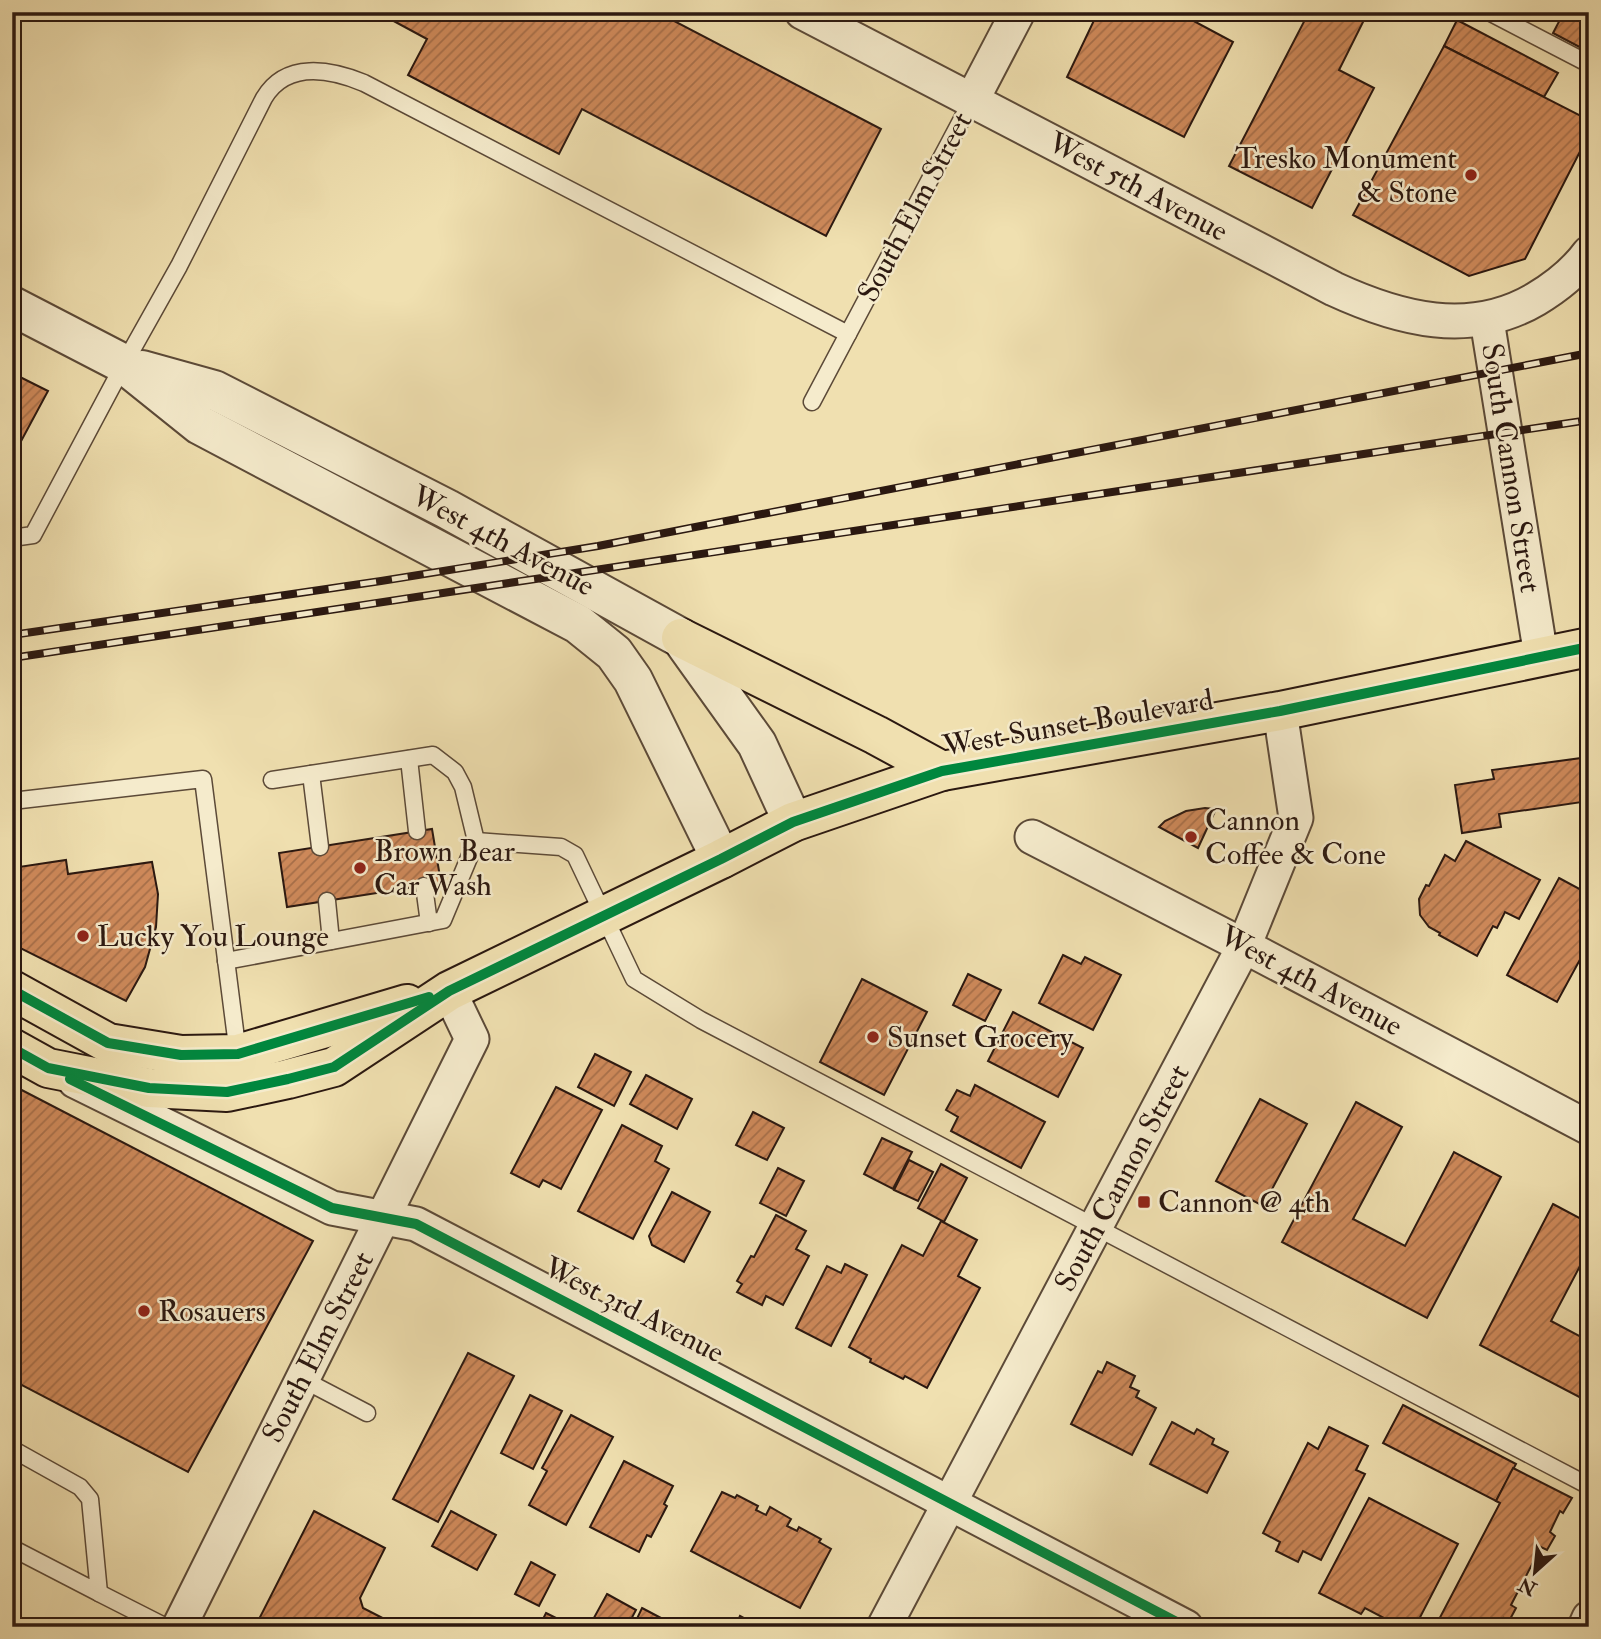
<svg xmlns="http://www.w3.org/2000/svg" width="1601" height="1639" font-family="'IM FELL Double Pica',serif">
	<style>
		.building { fill: url(#building-hatch); stroke: #2b1810; stroke-width: 2 }
		.lines { fill: none; stroke-linecap: round; stroke-linejoin: round }
		.service-casing { stroke: #5c4a38; stroke-width: 19 }
		.minor-casing { stroke: #5c4a38; stroke-width: 37 }
		.tertiary-casing { stroke: #5c4a38; stroke-width: 42 }
		.primary-casing { stroke: #2b1810; stroke-width: 42 }
		.service { stroke: #f5ebcc; stroke-width: 16 }
		.minor { stroke: #f5ebcc; stroke-width: 33 }
		.tertiary { stroke: #f5ebcc; stroke-width: 38 }
		.primary { stroke: #f0e0b0; stroke-width: 38 }
		.rail-casing { stroke: #2b1810; stroke-width: 8 }
		.rail { stroke: #f5ebcc; stroke-width: 5; stroke-dasharray: 16; stroke-linecap: butt }
		.cycleway-casing { stroke: #f5ebcc; stroke-width: 15 }
		.cycleway { stroke: #00873e; stroke-width: 10 }
		.poi-dot { fill: #8f2418; stroke: #f5ebcc; stroke-width: 2.5 }
		.labels { text-anchor: middle; dominant-baseline: central; stroke-width: 5; stroke-linejoin: round; paint-order: stroke }
		.poi-label { font-size: 30px; fill: #2b1810; stroke: #f5ebcc; text-anchor: start }
		.street-label { font-size: 30px; fill: #2b1810; stroke: #f5ebcc }
	</style>
	<defs>
		<pattern id="building-hatch" width="6" height="6" patternUnits="userSpaceOnUse" patternTransform="scale(1.75)"><rect width="6" height="6" fill="#ce895a"/><path d="M-1 1l2-2M0 6l6-6M5 7l2-2" fill="none" stroke="#a76f49"/></pattern>
	</defs>
	<rect width="100%" height="100%" fill="#f0e0b0"/>
	<filter id="stains"><feTurbulence type="fractalNoise" baseFrequency=".00286" numOctaves="4"/><feColorMatrix values="0 0 0 0 .2 0 0 0 0 .09 0 0 0 0 .02 0 0 0 .5 -.17"/></filter>
	<radialGradient id="worn" r=".72"><stop offset=".6" stop-color="#630" stop-opacity="0"/><stop offset="1" stop-color="#630" stop-opacity=".3"/></radialGradient>
	<g class="building">
		<path d="M377 12H657L881 129 826 236 582 109 559 154 408 75 427 39Z"/>
		<path d="M1098 12H1177L1233 42 1184 137 1067 77Z"/>
		<path d="M1309 12H1368L1339 70 1374 88 1312 208 1229 166Z"/>
		<path d="M1564 12H1589V52L1553 33Z"/>
		<path d="M1457 20 1558 73 1544 97 1444 46Z"/>
		<path d="M1444 46 1589 120V134L1525 259 1469 276 1353 215Z"/>
		<path d="M12 373 48 391 12 458Z"/>
		<path d="M1589 757V801L1499 814 1501 827 1462 833 1455 785 1494 779 1492 770Z"/>
		<path d="M1205 808 1216 809 1198 848 1159 827 1165 821 1186 811Z"/>
		<path d="M432 829 441 883 287 907 279 853Z"/>
		<path d="M1466 841 1540 880 1519 919 1505 912 1497 928 1493 926 1477 956 1439 935 1440 933 1429 927 1420 915 1419 899 1426 885 1429 886 1445 855 1455 861Z"/>
		<path d="M66 860 68 874 152 862 158 894 156 927 145 967 126 1001 12 944V868Z"/>
		<path d="M1559 878 1589 894V943L1557 1002 1507 975Z"/>
		<path d="M1063 955 1081 964 1085 957 1121 975 1093 1030 1039 1003Z"/>
		<path d="M968 974 1001 990 985 1021 953 1005Z"/>
		<path d="M862 979 927 1012 884 1095 820 1062Z"/>
		<path d="M1013 1012 1083 1048 1058 1097 988 1061Z"/>
		<path d="M595 1054 631 1072 614 1106 578 1087Z"/>
		<path d="M646 1075 692 1099 677 1129 630 1104Z"/>
		<path d="M12 1085 313 1241 188 1472 12 1380Z"/>
		<path d="M975 1085 1045 1122 1021 1168 951 1131 958 1117 946 1110 957 1090 970 1096Z"/>
		<path d="M556 1087 602 1110 561 1189 543 1180 539 1187 511 1173Z"/>
		<path d="M1260 1099 1307 1124 1263 1206 1216 1181Z"/>
		<path d="M1356 1102 1402 1127 1353 1219 1405 1246 1454 1152 1501 1177 1427 1318 1282 1242Z"/>
		<path d="M753 1112 784 1128 767 1160 736 1145Z"/>
		<path d="M622 1125 662 1146 655 1161 669 1169 633 1239 578 1211Z"/>
		<path d="M882 1138 912 1152 893 1189 864 1174Z"/>
		<path d="M909 1160 933 1172 918 1201 894 1190Z"/>
		<path d="M941 1164 967 1178 944 1222 918 1208Z"/>
		<path d="M778 1168 804 1181 786 1216 760 1203Z"/>
		<path d="M672 1192 710 1212 684 1262 652 1245 649 1236Z"/>
		<path d="M1553 1204 1589 1223V1249L1551 1321 1589 1341V1402L1480 1345Z"/>
		<path d="M776 1215 806 1231 796 1249 809 1256 783 1305 766 1296 762 1305 737 1292 742 1284 737 1281 751 1256 754 1257Z"/>
		<path d="M941 1221 977 1240 958 1276 980 1288 927 1388 905 1376 903 1379 870 1362 871 1359 849 1347 902 1245 923 1256Z"/>
		<path d="M845 1264 867 1275 831 1346 796 1328 827 1266 841 1273Z"/>
		<path d="M468 1353 514 1376 438 1522 393 1499Z"/>
		<path d="M1107 1362 1135 1376 1130 1387 1139 1391 1136 1397 1156 1408 1132 1455 1071 1424 1098 1371 1102 1373Z"/>
		<path d="M530 1395 562 1411 533 1469 501 1453Z"/>
		<path d="M1403 1405 1516 1464 1496 1501 1383 1443Z"/>
		<path d="M571 1415 613 1437 566 1525 529 1505 547 1471 542 1468Z"/>
		<path d="M1172 1422 1194 1434 1197 1429 1214 1439 1212 1444 1228 1452 1207 1493 1150 1464Z"/>
		<path d="M1329 1427 1368 1446 1356 1470 1365 1474 1321 1560 1303 1551 1298 1562 1276 1551 1280 1542 1263 1533 1308 1443 1318 1449Z"/>
		<path d="M624 1461 673 1486 664 1504 667 1506 651 1537 647 1535 639 1552 590 1527Z"/>
		<path d="M1513 1468 1572 1498 1563 1513 1560 1511 1550 1532 1555 1536 1547 1550 1541 1547 1511 1605 1516 1608 1509 1621 1504 1618 1499 1627H1435L1500 1503 1496 1501Z"/>
		<path d="M722 1492 735 1498 737 1495 758 1506 756 1510 766 1515 770 1507 791 1519 787 1526 797 1531 799 1527 821 1539 819 1542 831 1549 800 1608 691 1551Z"/>
		<path d="M1369 1498 1458 1544 1415 1627H1401L1365 1608 1361 1614 1319 1593Z"/>
		<path d="M314 1511 385 1548 360 1598 363 1608 400 1627H255Z"/>
		<path d="M451 1511 496 1535 477 1570 432 1546Z"/>
		<path d="M531 1562 555 1575 539 1606 515 1594Z"/>
		<path d="M607 1594 636 1610 627 1627 590 1625Z"/>
		<path d="M642 1608 678 1627H633Z"/>
		<path d="M546 1613 564 1622 561 1627H539Z"/>
		<path d="M740 1616 760 1627H735Z"/>
	</g>
	<g class="lines">
		<defs>
			<g id="service">
				<path d="M1489 12 1589 64"/>
				<path d="M812 402 972 100"/>
				<path d="M12 538 33 535 124 364 179 266 264 98C286 61 330 69 364 83L848 334"/>
				<path d="M409 759 417 831"/>
				<path d="M311 774 320 847"/>
				<path d="M272 780 433 755 455 772 463 787 476 841"/>
				<path d="M12 801 203 779 238 1054"/>
				<path d="M424 886 429 923"/>
				<path d="M327 901 331 941"/>
				<path d="M226 961 443 920 476 841 561 847 575 855 634 979 701 1020 1589 1486"/>
				<path d="M302 1379 367 1413"/>
				<path d="M12 1449 80 1487 90 1499 99 1593 12 1548"/>
				<path d="M99 1593 166 1627"/>
			</g>
			<g id="minor">
				<path d="M802 12 1334 289C1399 319 1470 338 1536 299 1556 287 1575 272 1589 253"/>
				<path d="M972 100 1018 12"/>
				<path d="M1487 320 1541 656"/>
				<path d="M1032 837 1244 946 1589 1128"/>
				<path d="M75 1081 332 1208 416 1224 1186 1627"/>
				<path d="M179 1627 472 1039 449 991"/>
				<path d="M884 1627 1244 946 1296 818 1280 711"/>
				<path d="M1585 1627 1589 1618"/>
			</g>
			<g id="tertiary">
				<path d="M12 306 124 364 200 425 578 624 614 653 633 680 721 859"/>
				<path d="M142 370 214 390 447 509 681 638 757 744 793 822"/>
			</g>
			<g id="primary">
				<path d="M681 638 876 735 942 771"/>
				<path d="M12 990 108 1043 181 1055 238 1054 407 1004"/>
				<path d="M12 1048 48 1068 149 1088 227 1092 288 1079 334 1067 449 991 721 859 793 822 942 771 1280 711 1589 647"/>
			</g>
		</defs>
		<use href="#service" class="service-casing"/>
		<use href="#minor" class="minor-casing"/>
		<use href="#tertiary" class="tertiary-casing"/>
		<use href="#primary" class="primary-casing"/>
		<use href="#service" class="service"/>
		<use href="#minor" class="minor"/>
		<use href="#tertiary" class="tertiary"/>
		<use href="#primary" class="primary"/>
		<defs>
			<g id="rail">
				<path d="M12 635 381 581 598 546 1589 353"/>
				<path d="M12 658 1589 420"/>
			</g>
		</defs>
		<use href="#rail" class="rail-casing"/>
		<use href="#rail" class="rail"/>
		<defs>
			<g id="cycleway">
				<path d="M12 990 108 1043 181 1055 238 1054 429 997"/>
				<path d="M12 1048 48 1068 149 1088 227 1092 288 1079 334 1067 449 991 721 859 793 822 942 771 1280 711 1589 647"/>
				<path d="M70 1079 332 1208 416 1224 1186 1627"/>
			</g>
		</defs>
		<use href="#cycleway" class="cycleway-casing"/>
		<use href="#cycleway" class="cycleway"/>
	</g>
	<g class="poi-dot">
		<circle cx="1471" cy="175" r="7"/>
		<circle cx="1191" cy="837" r="7"/>
		<circle cx="360" cy="868" r="7"/>
		<circle cx="83" cy="936" r="7"/>
		<circle cx="873" cy="1037" r="7"/>
		<rect x="1137" y="1195" width="14" height="14" rx="3.5"/>
		<circle cx="144" cy="1311" r="7"/>
	</g>
	<g class="labels">
		<g class="poi-label">
			<text x="1457" y="158" text-anchor="end">Tresko Monument<tspan x="1457" dy="34">&amp; Stone</tspan></text>
			<text x="1205" y="820">Cannon<tspan x="1205" dy="34">Coffee &amp; Cone</tspan></text>
			<text x="374" y="851">Brown Bear<tspan x="374" dy="34">Car Wash</tspan></text>
			<text x="97" y="936">Lucky You Lounge</text>
			<text x="887" y="1037">Sunset Grocery</text>
			<text x="1158" y="1202">Cannon @ 4th</text>
			<text x="158" y="1311">Rosauers</text>
		</g>
		<g class="street-label">
			<text transform="translate(1138 187) rotate(28)">West 5th Avenue</text>
			<text transform="translate(915 207) rotate(-62)">South Elm Street</text>
			<text transform="translate(1511 468) rotate(81)">South Cannon Street</text>
			<text transform="translate(503 541) rotate(28)">West 4th Avenue</text>
			<text transform="translate(1078 723) rotate(-10)">West Sunset Boulevard</text>
			<text transform="translate(1311 981) rotate(28)">West 4th Avenue</text>
			<text transform="translate(1122 1178) rotate(-62)">South Cannon Street</text>
			<text transform="translate(634 1310) rotate(27)">West 3rd Avenue</text>
			<text transform="translate(318 1347) rotate(-63)">South Elm Street</text>
		</g>
	</g>
	<rect width="1601" height="1639" fill="none" stroke="#f0e0b0" stroke-width="42"/>
	<rect x="14" y="14" width="1573" height="1611" fill="none" stroke="#2b1810" stroke-width="3.5"/>
	<rect x="21" y="21" width="1559" height="1597" fill="none" stroke="#2b1810" stroke-width="2"/>
	<g transform="translate(1535 1572) rotate(207)" stroke="#f5ebcc" stroke-width="5" paint-order="stroke">
	<path d="M0-5L12 26L0 18L-12 26Z" fill="#2b1810"/>
	<text y="-10" font-size="19" font-weight="bold" text-anchor="middle" fill="#2b1810">N</text>
	</g>
	<rect width="100%" height="100%" filter="url(#stains)"/>
	<rect width="100%" height="100%" fill="url(#worn)"/>
</svg>
